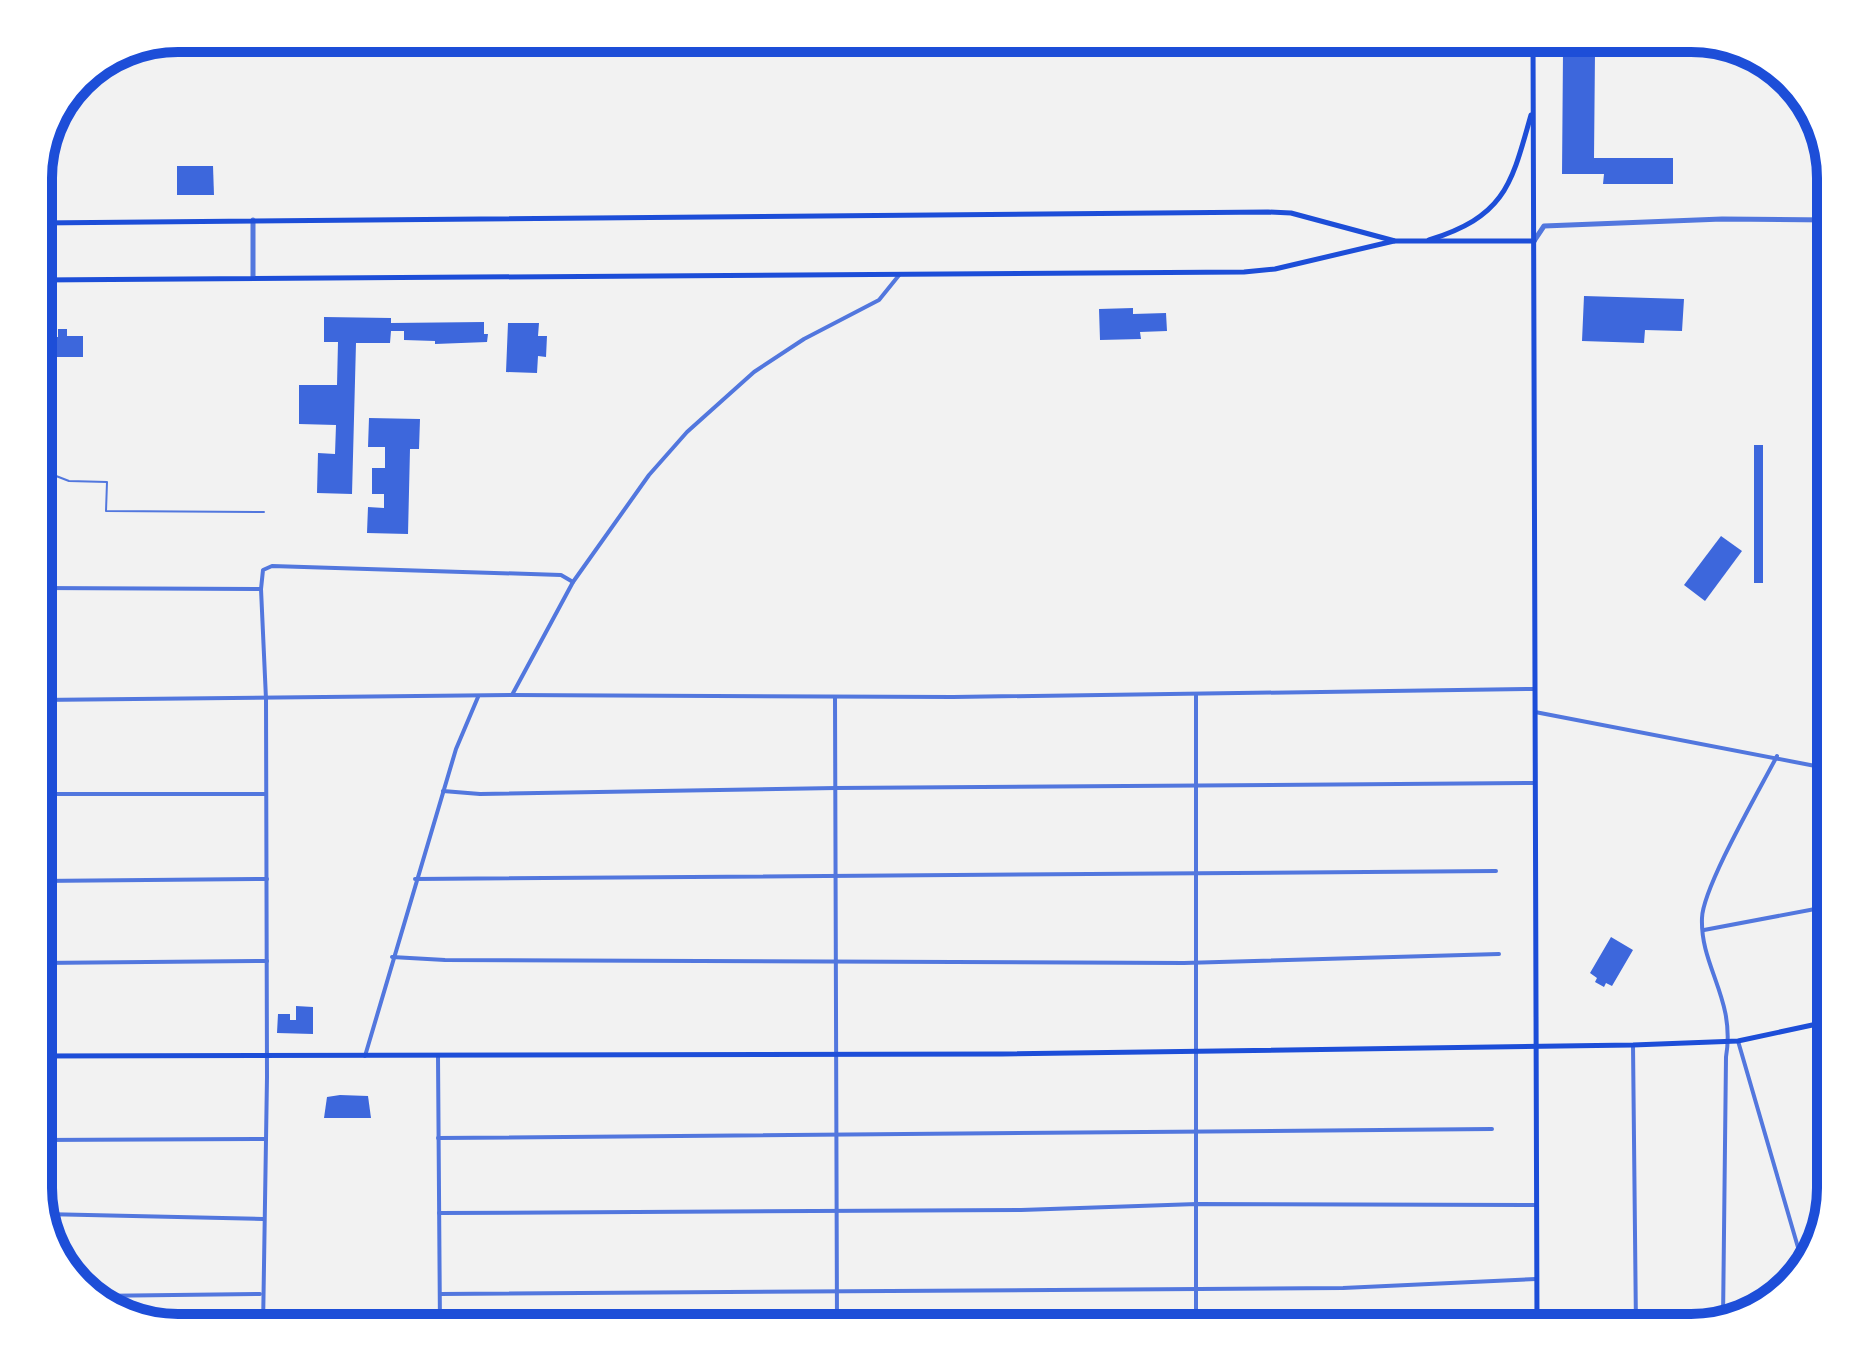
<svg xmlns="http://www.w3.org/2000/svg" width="1869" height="1366" font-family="'DM Sans',sans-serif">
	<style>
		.building { fill: #3d67dc }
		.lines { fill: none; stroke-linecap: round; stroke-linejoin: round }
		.service { stroke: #5277de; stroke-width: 2 }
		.minor { stroke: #5277de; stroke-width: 4 }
		.tertiary { stroke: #5277de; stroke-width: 5 }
		.secondary { stroke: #1d4ed8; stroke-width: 5 }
		.rim { fill: none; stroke: #1d4ed8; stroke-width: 10 }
	</style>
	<rect width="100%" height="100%" fill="#f2f2f2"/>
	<g class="building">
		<path d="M1563 52H1595L1594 158H1673V184H1603L1604 174H1562Z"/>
		<path d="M177 166H213L214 195H177Z"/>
		<path d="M1584 296 1684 299 1682 331 1645 330 1644 343 1582 341Z"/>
		<path d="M1133 308V314L1166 313 1167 331 1140 332 1141 339 1100 340 1099 309Z"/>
		<path d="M324 317 391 318V323L484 322V334H488L487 342 435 344V341L404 340V331H391L390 343H356L352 494 317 493 318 453 335 454 336 425 299 424V385H337L338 342H324Z"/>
		<path d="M508 323H539L538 336H547L546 357 538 356 537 373 506 372Z"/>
		<path d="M58 329H67V336H83V357H38V336L58 337Z"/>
		<path d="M369 418 420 419 419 449H410L408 534 367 533 368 507 384 508V494H372V468H385V447H368Z"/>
		<rect x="1754" y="445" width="9" height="138"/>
		<path d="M1721 536 1742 551 1705 601 1684 585Z"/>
		<path d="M1611 937 1633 950 1612 986 1606 983 1604 987 1595 982 1597 978 1590 973Z"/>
		<path d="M296 1006 313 1007V1034L277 1033 278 1014H290V1020H296Z"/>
		<path d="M340 1095 368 1096 371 1118H324L327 1097Z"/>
	</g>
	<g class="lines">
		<path class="service" d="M38 469 69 481 107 482 106 511 264 512"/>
		<g class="minor">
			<path d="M38 588 261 589"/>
			<path d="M1196 694V1328"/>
			<path d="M512 695 573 582 649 475 687 432 754 372 804 339 879 300 900 274"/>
			<path d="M835 697 837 1328"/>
			<path d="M38 700 512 695 953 697 1533 689"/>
			<path d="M1535 712 1831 769"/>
			<path d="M443 791 480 794 836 788 1534 783"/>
			<path d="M38 794H266"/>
			<path d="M415 879 1496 871"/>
			<path d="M38 881 267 879"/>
			<path d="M1704 930 1831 906"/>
			<path d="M392 957 445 960 1184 963 1499 954"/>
			<path d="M38 963 267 961"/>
			<path d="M1826 1022 1831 1041"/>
			<path d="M1738 1041 1804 1268"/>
			<path d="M1633 1045 1636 1328"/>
			<path d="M365 1056 456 749 478 697"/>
			<path d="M438 1056 440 1328"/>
			<path d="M438 1138 1492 1129"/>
			<path d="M38 1140 266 1139"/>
			<path d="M439 1213 1021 1210 1197 1204 1535 1205"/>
			<path d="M43 1214 263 1219"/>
			<path d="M440 1294 1343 1288 1536 1279"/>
			<path d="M91 1296 260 1294"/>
			<path d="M1723 1320 1726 1057C1736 999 1700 967 1702 918 1703 887 1760 789 1777 756"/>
			<path d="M263 1328 267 1077 266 699 261 589 263 570 272 566 561 575 573 582"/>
		</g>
		<g class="tertiary">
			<path d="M1534 241 1544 226 1722 219 1831 220"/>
			<path d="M253 278V220"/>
		</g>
		<g class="secondary">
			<path d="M1533 38 1537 1328"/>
			<path d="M38 223 1268 212 1291 213 1395 241H1534"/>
			<path d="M1429 240C1505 216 1511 186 1531 115"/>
			<path d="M38 280 1244 272 1275 269 1394 241"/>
			<path d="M38 1056 1002 1054 1633 1045 1738 1041 1831 1021"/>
		</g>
	</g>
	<path d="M0 0H1869V1366H0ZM178 52H1691A126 126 0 0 1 1817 178V1188A126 126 0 0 1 1691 1314H178A126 126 0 0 1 52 1188V178A126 126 0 0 1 178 52Z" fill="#fff" fill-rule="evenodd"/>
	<path class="rim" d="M178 52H1691A126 126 0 0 1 1817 178V1188A126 126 0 0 1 1691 1314H178A126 126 0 0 1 52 1188V178A126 126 0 0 1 178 52Z"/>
</svg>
